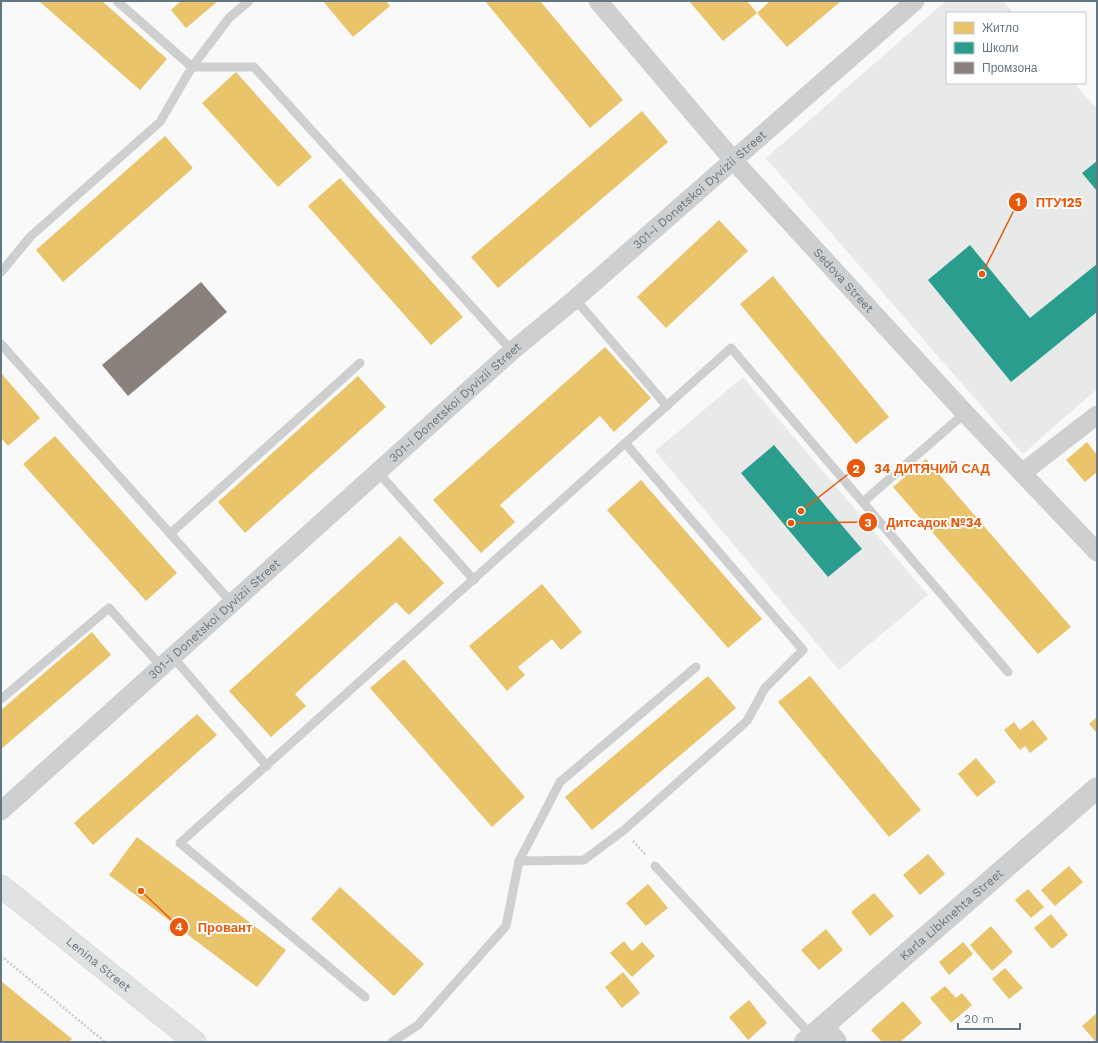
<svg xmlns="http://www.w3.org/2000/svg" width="1098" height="1043" font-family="'Work Sans',sans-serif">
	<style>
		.built { fill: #e8e9e9 }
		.homes { fill: #e9c46a }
		.schools { fill: #2a9d8f }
		.industry { fill: #8a817c }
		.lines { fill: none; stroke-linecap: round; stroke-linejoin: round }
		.secondary-casing { stroke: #d5d6d7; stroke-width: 23 }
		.path { stroke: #cbcccd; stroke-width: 2.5; stroke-dasharray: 2 2; stroke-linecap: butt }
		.service { stroke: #cecfd0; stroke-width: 9 }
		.minor { stroke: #cecfd0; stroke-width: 19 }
		.tertiary { stroke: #cecfd0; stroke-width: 22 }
		.secondary { stroke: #e1e2e2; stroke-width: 22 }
		.labels { text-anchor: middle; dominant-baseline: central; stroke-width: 4; stroke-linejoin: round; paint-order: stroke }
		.street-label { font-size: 12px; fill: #657683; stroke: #fff }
		.leader { fill: none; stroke: #e8590c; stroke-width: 1.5 }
		.callout-dot { fill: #e8590c; stroke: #fff; stroke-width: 1.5 }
		.mark-label { font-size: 12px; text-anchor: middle; font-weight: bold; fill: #fff }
		.callout-label { font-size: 13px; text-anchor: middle; font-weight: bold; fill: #e8590c; stroke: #fff; stroke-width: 4; stroke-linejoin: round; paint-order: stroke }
	</style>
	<rect width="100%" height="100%" fill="#f9f9f9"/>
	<g class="built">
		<path d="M946 1H1003L1013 13H947V83H1074L1097 109V389L1023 454 766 158Z"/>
		<path d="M743 377 928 595 839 670 655 451Z"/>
	</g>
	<g class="homes">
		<path d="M39 1H102L167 59 140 90Z"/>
		<path d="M181 1H218L186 28 171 10Z"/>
		<path d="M323 1H386L390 6 353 37Z"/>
		<path d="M485 1H540L623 100 590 128Z"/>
		<path d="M689 1H747L757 13 723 41Z"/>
		<path d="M770 1H841L787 47 757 13Z"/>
		<path d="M236 72 312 157 278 187 202 103Z"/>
		<path d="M642 111 668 142 498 288 471 257Z"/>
		<path d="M165 136 193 168 63 282 36 250Z"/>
		<path d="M340 178 463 317 431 345 308 206Z"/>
		<path d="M719 220 748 251 666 328 637 297Z"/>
		<path d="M773 276 889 417 856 444 740 304Z"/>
		<path d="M605 347 651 398 614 432 600 416 500 505 515 522 481 553 433 500Z"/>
		<path d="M1 373 40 418 8 446 1 438Z"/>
		<path d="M358 376 386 407 245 533 218 502Z"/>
		<path d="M55 436 177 573 146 601 23 464Z"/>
		<path d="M1087 442 1097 455V472L1085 482 1066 460Z"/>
		<path d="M926 459 1071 627 1038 654 893 487Z"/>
		<path d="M641 480 762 619 728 648 607 510Z"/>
		<path d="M400 536 444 583 409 615 396 602 295 694 306 706 271 737 229 691Z"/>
		<path d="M542 584 582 632 561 650 552 639 518 667 525 675 507 691 469 646Z"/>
		<path d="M92 632 111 655 1 749V710Z"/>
		<path d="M404 659 525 797 492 827 370 688Z"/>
		<path d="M708 676 736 708 592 830 565 797Z"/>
		<path d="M810 676 921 810 889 837 778 702Z"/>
		<path d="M197 714 217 735 93 845 74 823Z"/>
		<path d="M1097 717V733L1089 724Z"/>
		<path d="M1033 720 1048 739 1030 753 1025 746 1020 750 1004 730 1014 722 1020 730Z"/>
		<path d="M976 758 996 782 977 797 958 774Z"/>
		<path d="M137 837 286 950 257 987 109 875Z"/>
		<path d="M928 854 945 874 920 895 903 875Z"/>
		<path d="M1069 866 1083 882 1055 906 1041 890Z"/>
		<path d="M648 884 668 908 646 926 626 903Z"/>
		<path d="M340 887 424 964 394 996 311 919Z"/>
		<path d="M1028 889 1044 907 1031 918 1015 900Z"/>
		<path d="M874 893 894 916 870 936 851 912Z"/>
		<path d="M1051 914 1068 935 1052 949 1034 928Z"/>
		<path d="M991 926 1013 952 992 971 970 945Z"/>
		<path d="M826 929 843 950 819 970 801 950Z"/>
		<path d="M624 941 632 951 642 942 655 956 632 977 610 953Z"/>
		<path d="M963 942 973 954 949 975 939 962Z"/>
		<path d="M1005 968 1023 988 1009 999 992 979Z"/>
		<path d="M623 972 640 993 622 1008 605 987Z"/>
		<path d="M1 981 72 1039 69 1042H1Z"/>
		<path d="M945 986 956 998 962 993 972 1005 951 1023 930 998Z"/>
		<path d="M749 1000 767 1023 748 1040 729 1017Z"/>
		<path d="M903 1001 922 1023 900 1042H882L871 1030Z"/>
		<path d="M1097 1013V1042H1096L1082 1026Z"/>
	</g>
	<g class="schools">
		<path d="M1097 161V191L1082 173Z"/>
		<path d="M970 245 1030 318 1097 264V312L1011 382 928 280Z"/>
		<path d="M774 445 862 549 828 577 741 473Z"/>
	</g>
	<path class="industry" d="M201 282 227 312 128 396 102 365Z"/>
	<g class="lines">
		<defs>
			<g id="secondary">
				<path id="s4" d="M1 886 195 1042"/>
			</g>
		</defs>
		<use href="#secondary" class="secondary-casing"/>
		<g class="path">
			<path d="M633 841 646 855"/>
			<path d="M1 956 105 1042"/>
		</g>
		<g class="service">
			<path d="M117 1 192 67H254L512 351"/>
			<path d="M1 272 31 236 160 122 192 67 229 18 249 1"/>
			<path d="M575 299 667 406"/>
			<path d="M1 344 232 603"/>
			<path d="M377 471 474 580"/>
			<path d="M863 502 965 413"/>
			<path d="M171 533 360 363"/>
			<path d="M172 656 267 766"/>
			<path d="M1 699 109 608 161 666"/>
			<path d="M519 861 584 860 624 830 747 721 765 688 803 650 626 444"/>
			<path d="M655 866 812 1036"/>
			<path d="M365 997 180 843 731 348 1008 672"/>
			<path d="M392 1042 418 1025 506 926 519 861 560 782 696 667"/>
		</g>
		<g class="minor">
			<path id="s1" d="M598 1 733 160 965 413 1097 552"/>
			<path d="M1022 473 1097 415"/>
			<path id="s2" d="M1 811 512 351 575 299 915 1"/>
		</g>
		<g class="tertiary">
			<path d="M823 1026 836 1042"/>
			<path id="s3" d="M805 1042 1097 788"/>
		</g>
		<use href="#secondary" class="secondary"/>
	</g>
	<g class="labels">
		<g class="street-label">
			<text stroke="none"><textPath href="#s2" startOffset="935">301-i Donetskoi Dyvizii Street</textPath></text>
			<text stroke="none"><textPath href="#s1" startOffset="372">Sedova Street</textPath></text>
			<text stroke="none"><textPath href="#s2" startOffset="611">301-i Donetskoi Dyvizii Street</textPath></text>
			<text stroke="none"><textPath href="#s2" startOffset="287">301-i Donetskoi Dyvizii Street</textPath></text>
			<text stroke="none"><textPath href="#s3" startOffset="194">Karla Libknehta Street</textPath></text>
			<text stroke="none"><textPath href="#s4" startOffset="125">Lenina Street</textPath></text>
		</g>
	</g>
	<path class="leader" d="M982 274L1018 202M801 511L856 468M791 523L868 522M141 891L179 927"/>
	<g class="callout-dot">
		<circle cx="982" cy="274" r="4"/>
		<circle cx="801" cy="511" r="4"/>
		<circle cx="791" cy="523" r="4"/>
		<circle cx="141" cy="891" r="4"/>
		<circle cx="1018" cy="202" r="10"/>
		<circle cx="856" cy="468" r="10"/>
		<circle cx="868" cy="522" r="10"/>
		<circle cx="179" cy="927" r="10"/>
	</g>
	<g class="mark-label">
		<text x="1018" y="206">1</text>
		<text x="856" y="473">2</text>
		<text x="868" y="527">3</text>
		<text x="179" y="931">4</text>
	</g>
	<g class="callout-label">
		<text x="1059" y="207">ПТУ125</text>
		<text x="932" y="473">34 ДИТЯЧИЙ САД</text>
		<text x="934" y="527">Дитсадок №34</text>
		<text x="225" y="932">Провант</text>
	</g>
	<rect width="1098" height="1043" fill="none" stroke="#657683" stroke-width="4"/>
	<rect x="946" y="12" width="140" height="72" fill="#ffffff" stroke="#c1c8cd"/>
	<rect x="954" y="22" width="20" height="12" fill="#e9c46a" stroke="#c1c8cd"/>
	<text x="982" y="32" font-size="12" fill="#657683">Житло</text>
	<rect x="954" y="42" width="20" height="12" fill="#2a9d8f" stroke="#c1c8cd"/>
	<text x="982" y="52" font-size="12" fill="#657683">Школи</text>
	<rect x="954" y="62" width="20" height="12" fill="#8a817c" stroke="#c1c8cd"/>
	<text x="982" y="72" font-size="12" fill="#657683">Промзона</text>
	<path d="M958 1023v6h62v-6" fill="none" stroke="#657683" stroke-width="2"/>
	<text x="964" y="1023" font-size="12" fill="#657683" stroke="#ffffff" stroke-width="3" paint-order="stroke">20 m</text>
</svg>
